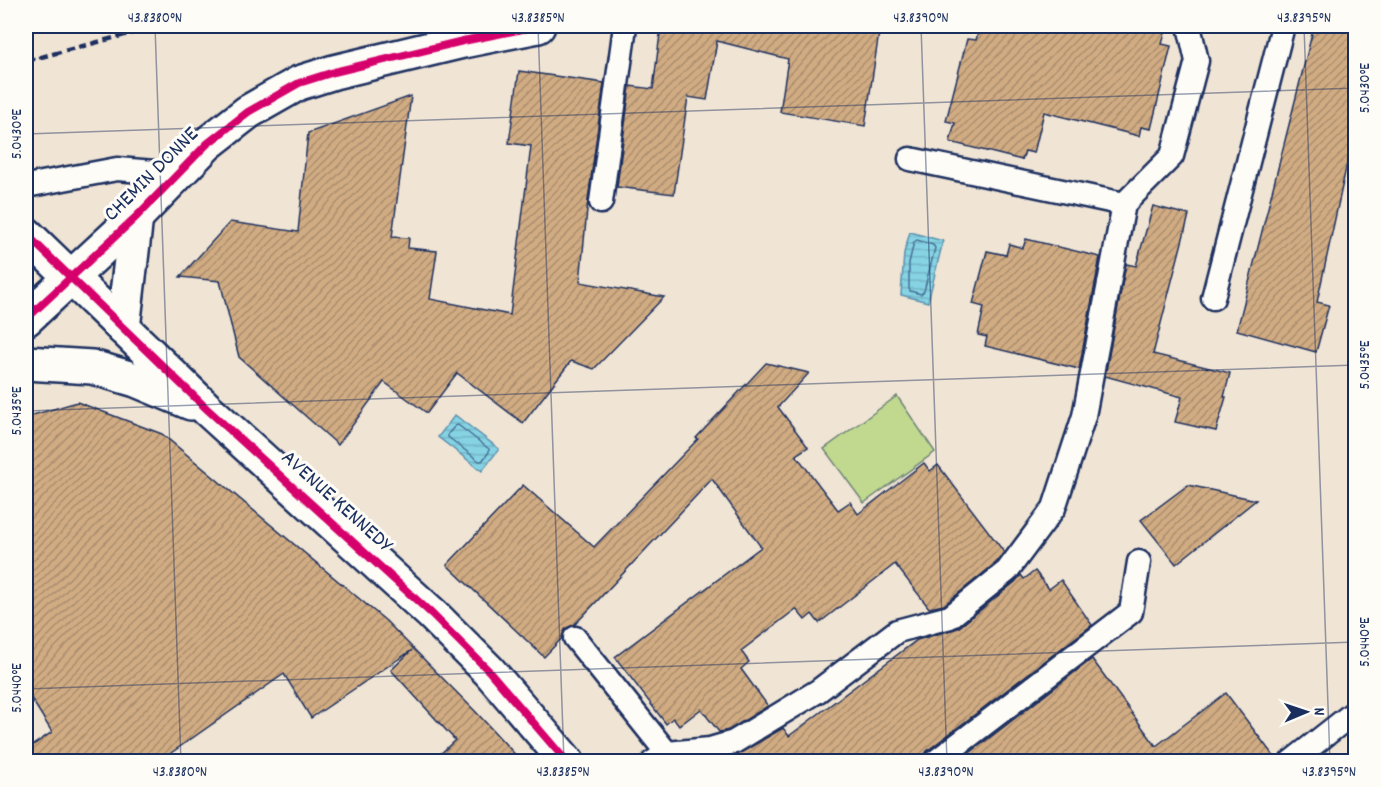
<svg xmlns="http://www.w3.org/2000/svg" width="1381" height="787" font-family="Dekko,sans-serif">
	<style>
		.green { fill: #c0d98f; stroke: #6e8476; stroke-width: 1.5 }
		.water { fill: url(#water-rules); stroke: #5b91ae; stroke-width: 1.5 }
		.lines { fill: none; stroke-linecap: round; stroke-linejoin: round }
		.shore { stroke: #467194; stroke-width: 1.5 }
		.building { fill: url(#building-hatch); stroke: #1b2f5e; stroke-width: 1.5 }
		.service-casing { stroke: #1b2f5e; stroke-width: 27 }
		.tertiary-casing { stroke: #1b2f5e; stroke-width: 38 }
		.service { stroke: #fdfcf7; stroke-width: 22 }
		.tertiary { stroke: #fdfcf7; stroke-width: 33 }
		.rail { stroke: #1b2f5e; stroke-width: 4.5; stroke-dasharray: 9 4.5; stroke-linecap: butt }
		.cycleway-casing { stroke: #fdfcf7; stroke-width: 11 }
		.cycleway { stroke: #d6006c; stroke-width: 8 }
		.ticks { fill: none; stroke: #1b2f5e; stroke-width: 1.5; stroke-opacity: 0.45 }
		.labels { text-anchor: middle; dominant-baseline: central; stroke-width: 6; stroke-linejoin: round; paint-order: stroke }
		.street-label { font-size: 22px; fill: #1b2f5e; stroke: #fdfcf7 }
		.neatline { fill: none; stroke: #1b2f5e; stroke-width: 2 }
		.ticks-label { font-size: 15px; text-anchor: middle; fill: #1b2f5e }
	</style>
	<defs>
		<pattern id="water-rules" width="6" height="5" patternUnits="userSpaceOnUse" patternTransform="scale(1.5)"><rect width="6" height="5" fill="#86d3e4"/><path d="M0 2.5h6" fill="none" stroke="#73b5c6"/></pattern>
		<pattern id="building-hatch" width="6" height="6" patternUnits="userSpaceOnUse" patternTransform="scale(1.5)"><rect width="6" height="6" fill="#d1ac83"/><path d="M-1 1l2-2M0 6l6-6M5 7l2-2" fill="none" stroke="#a98c6e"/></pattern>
	</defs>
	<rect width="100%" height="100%" fill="#f0e4d4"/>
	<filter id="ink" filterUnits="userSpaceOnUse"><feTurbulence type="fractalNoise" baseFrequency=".0167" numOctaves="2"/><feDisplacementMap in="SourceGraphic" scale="12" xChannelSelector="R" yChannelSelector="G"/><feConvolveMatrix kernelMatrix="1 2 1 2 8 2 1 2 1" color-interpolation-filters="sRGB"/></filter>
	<g filter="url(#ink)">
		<path class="green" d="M897 396 935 452 864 503 824 449Z"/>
		<g class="water">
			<path d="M910 232 943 241 928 302 901 295 904 253Z"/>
			<path d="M455 415 499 449 482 471 438 437Z"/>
		</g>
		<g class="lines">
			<g class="shore">
				<path d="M917 240 933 245 935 248 924 291 921 294 910 291 909 288V263L914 242Z"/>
				<path d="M458 425 489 449V452L482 461H479L448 437V434L455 426Z"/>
			</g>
		</g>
		<g class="building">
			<path d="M661 26H880L865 126 780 112 788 59 717 41 707 100 688 97 674 194 617 187 630 86 653 89Z"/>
			<path d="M980 26H1167L1162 44 1171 46 1151 129 1141 127 1139 136 1044 112 1034 153 1025 151 1022 160 950 142 955 123 946 121 967 39 976 40Z"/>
			<path d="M1314 26H1356V122L1317 302 1329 305 1316 352 1237 330Z"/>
			<path d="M519 71 604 83 588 200 580 282 664 297 594 369 571 361 523 423 457 373 427 413 384 382 338 445 239 357 220 281 180 277 230 222 298 232 308 133 411 96 392 237 409 238 408 248 437 251 430 299 510 315 531 146 509 143Z"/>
			<path d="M1153 206 1189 215 1153 354 1230 373 1224 397H1226L1216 431 1175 422 1182 397 1105 376 1126 264 1136 266Z"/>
			<path d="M1026 239 1100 257 1079 369 985 346 987 337 978 335 984 307 973 304 987 251 1006 255 1009 244 1023 248Z"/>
			<path d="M766 363 809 373 778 407 808 447 796 455 838 510 850 502 858 514 924 463 930 471 938 465 1004 552 997 562 944 605 929 608 895 564 819 623 812 614 805 620 796 609 741 651 749 662 741 669 768 706 729 730 719 732 701 709 679 726 673 718 666 724 615 657 761 547 712 479 583 616 574 625 566 628 562 638 544 657 447 565 523 485 594 547 698 439 696 438Z"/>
			<path d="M77 402 162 434 386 621 476 712 522 762H432L455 740 391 670 412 650 311 718 284 674 158 762H26V750L52 732 26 690V417Z"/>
			<path d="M1188 485 1256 500 1176 564 1141 520Z"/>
			<path d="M1035 571 1049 589 1061 580 1092 625 927 751 922 762H742L737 755 783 728 789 736 917 640 958 628 1015 582 1021 575 1024 579Z"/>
			<path d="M1092 659 1156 746 1226 693 1278 762H958Z"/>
		</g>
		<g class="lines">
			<defs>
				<g id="service">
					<path d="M910 159 1124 204 1172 156 1197 61 1189 26"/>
					<path d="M26 186 117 169 180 174"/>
					<path d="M601 202 625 26"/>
					<path d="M1213 298 1283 26"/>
					<path d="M575 638 667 753"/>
					<path d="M653 762 667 753 710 749 734 742 818 691 897 631 950 617 1007 571 1054 508 1084 416 1124 204"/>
					<path d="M935 762 1131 612 1139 562"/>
					<path d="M1291 762 1352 714 1356 716"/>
				</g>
				<g id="tertiary">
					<path d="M26 234 207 409 432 614 489 671 567 762"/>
					<path d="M26 319 136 217 207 144 248 112 299 83 334 72 463 41 538 26"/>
					<path d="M123 328 136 217"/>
					<path d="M26 363 92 367 136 380 191 403"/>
				</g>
			</defs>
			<use href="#service" class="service-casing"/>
			<use href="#tertiary" class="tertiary-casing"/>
			<use href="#service" class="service"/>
			<use href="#tertiary" class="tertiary"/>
			<g class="rail">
				<path d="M26 31 47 26"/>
				<path d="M26 61 159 26"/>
			</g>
			<defs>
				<g id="cycleway">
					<path d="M26 234 207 409 432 614 489 671 567 762"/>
					<path d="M26 319 136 217 207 144 248 112 299 83 334 72 463 41 538 26"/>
				</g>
			</defs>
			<use href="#cycleway" class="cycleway-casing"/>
			<use href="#cycleway" class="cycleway"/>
		</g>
	</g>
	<path class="ticks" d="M155 26 181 762M538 26 564 762M921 26 947 762M1304 26 1330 762M26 134 1356 88M26 411 1356 365M26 689 1356 642"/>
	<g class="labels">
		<g class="street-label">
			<text transform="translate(152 175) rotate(-45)">CHEMIN DONNE</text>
			<text transform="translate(336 502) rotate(42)">AVENUE KENNEDY</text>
		</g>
	</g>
	<rect width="1381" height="787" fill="none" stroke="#fdfcf7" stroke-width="66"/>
	<g transform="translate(1306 712) rotate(88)" stroke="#fdfcf7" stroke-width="4.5" paint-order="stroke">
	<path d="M0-4.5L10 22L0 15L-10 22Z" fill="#1b2f5e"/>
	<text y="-9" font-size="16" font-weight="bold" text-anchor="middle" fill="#1b2f5e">N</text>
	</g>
	<rect x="33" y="33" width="1315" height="721" class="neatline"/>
	<g class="ticks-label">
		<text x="155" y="22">43.8380°N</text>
		<text x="538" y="22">43.8385°N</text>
		<text x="921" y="22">43.8390°N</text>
		<text x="1304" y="22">43.8395°N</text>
		<text transform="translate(1364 88) rotate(-90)" y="5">5.0430°E</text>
		<text transform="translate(16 134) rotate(-90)" y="5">5.0430°E</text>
		<text transform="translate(1364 365) rotate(-90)" y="5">5.0435°E</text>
		<text transform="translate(16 411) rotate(-90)" y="5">5.0435°E</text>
		<text transform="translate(1364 642) rotate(-90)" y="5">5.0440°E</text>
		<text transform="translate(16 688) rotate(-90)" y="5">5.0440°E</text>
		<text x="180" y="776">43.8380°N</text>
		<text x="563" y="776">43.8385°N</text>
		<text x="946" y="776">43.8390°N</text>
		<text x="1329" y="776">43.8395°N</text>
	</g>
</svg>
